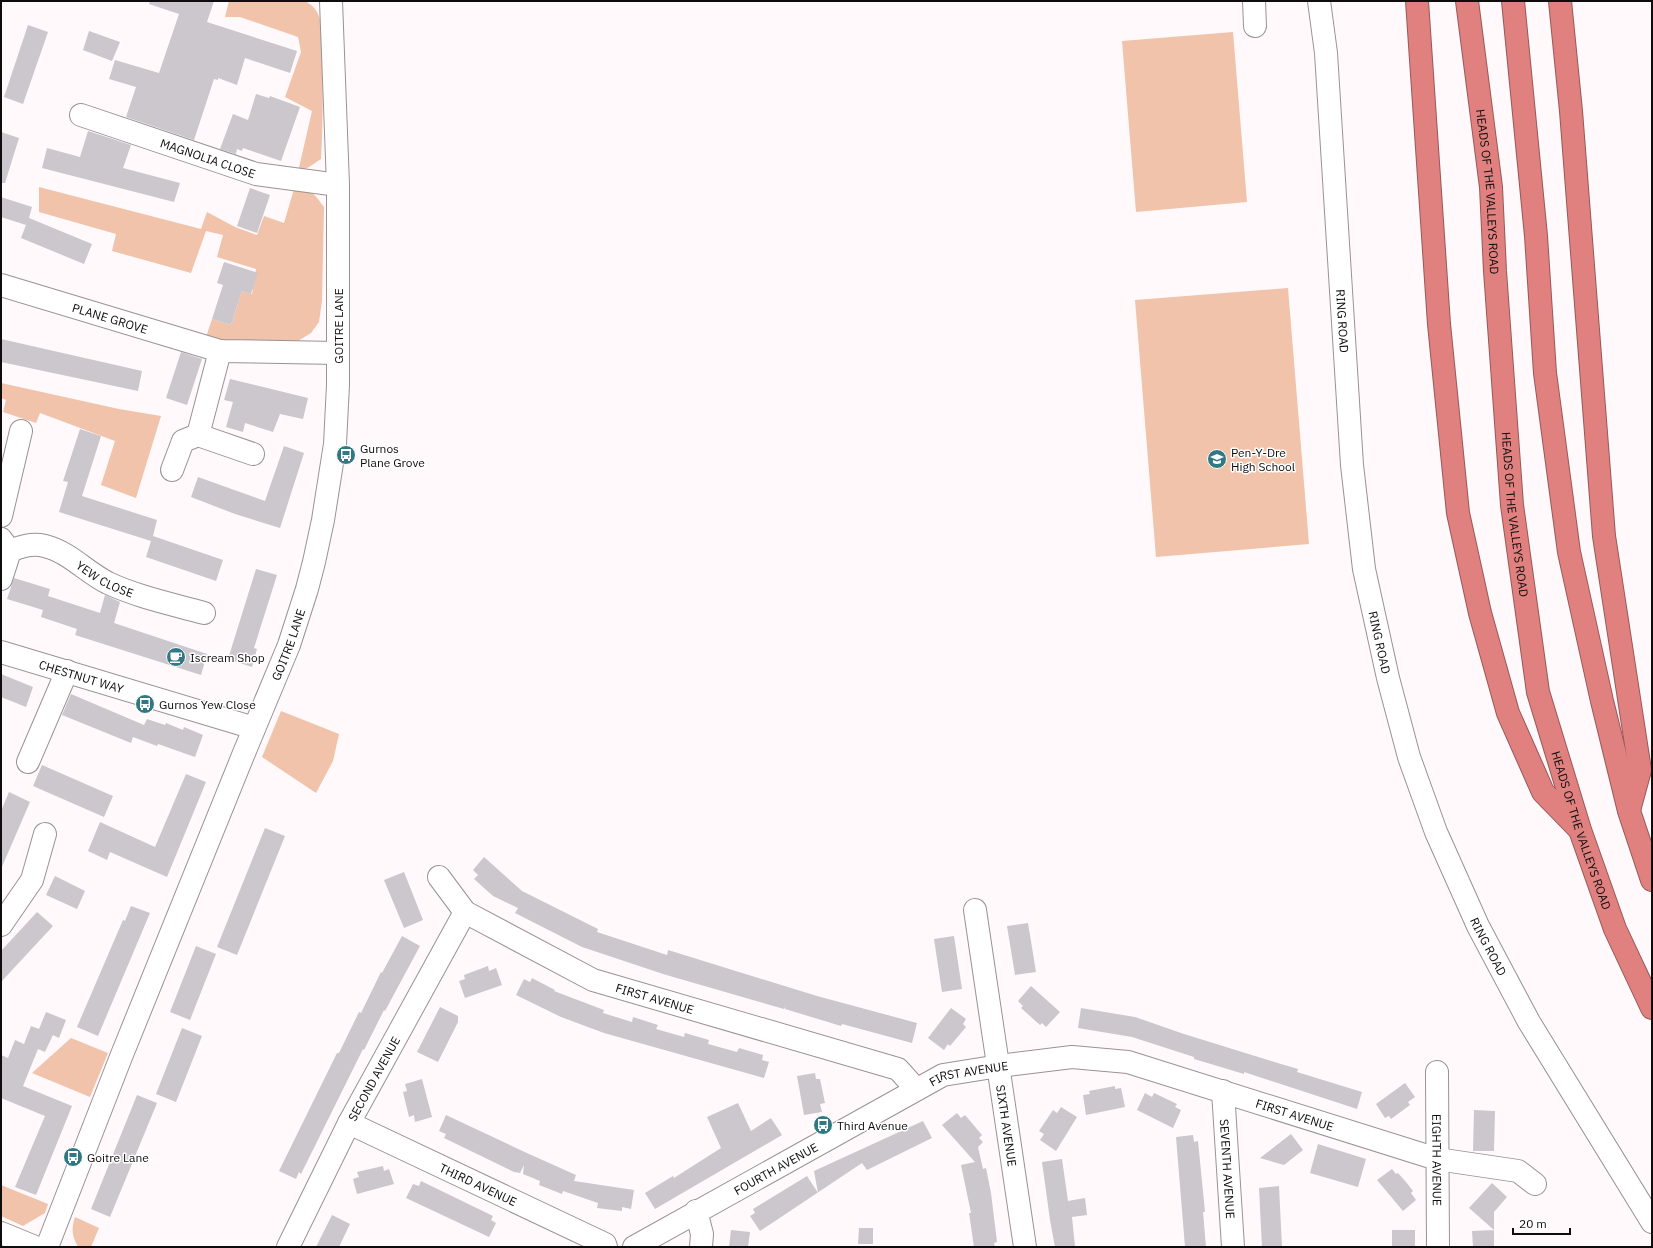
<svg xmlns="http://www.w3.org/2000/svg" width="1653" height="1248" font-family="'IBM Plex Sans',sans-serif">
	<style>
		.green { fill: #f0c3aa }
		.building { fill: #ccc6cd }
		.lines { fill: none; stroke-linecap: round; stroke-linejoin: round }
		.minor-casing { stroke: #9b9195; stroke-width: 24 }
		.highway-casing { stroke: #975858; stroke-width: 24 }
		.minor { stroke: #fff; stroke-width: 22 }
		.highway { stroke: #e08180; stroke-width: 22 }
		.labels { text-anchor: middle; dominant-baseline: central; stroke-width: 3; stroke-linejoin: round; paint-order: stroke }
		.street-label { font-size: 12px; fill: #0f0c0d; stroke: #fff }
		.poi-label { font-size: 12px; fill: #0f0c0d; stroke: #fff; text-anchor: start }
	</style>
	<rect width="100%" height="100%" fill="#fff9fb"/>
	<g class="green">
		<path d="M229 1H303C313 3 319 13 321 23 323 34 322 46 322 57 323 91 323 125 321 159L309 167 298 172 312 111 285 97 301 52 298 37 240 17H225Z"/>
		<path d="M1233 32 1247 202 1136 212 1122 41Z"/>
		<path d="M39 187 201 229 207 212 235 227 257 235 264 216 284 223 294 189C311 189 314 193 324 207L322 301 319 322 311 333 298 341 219 342 206 337 212 319 231 325 242 291 252 294 256 269 217 257 223 235 206 231 191 273 112 251 116 234 39 212Z"/>
		<path d="M1288 288 1309 544 1156 557 1135 300Z"/>
		<path d="M1 383 119 409 161 416 136 498 101 485 115 441 40 413 36 423 3 412 6 400 1 398Z"/>
		<path d="M281 711 339 734 333 761 316 793 262 757Z"/>
		<path d="M71 1038 108 1053 90 1097 32 1073Z"/>
		<path d="M1 1185 48 1204 45 1213 23 1226 1 1216Z"/>
		<path d="M75 1217 99 1228 91 1247H78C72 1236 71 1229 75 1217Z"/>
	</g>
	<g class="building">
		<path d="M150 1H214L207 22 297 51 290 73 245 58 237 85 218 78V80L214 79 194 140 126 117 136 87 109 79 115 60 159 73 179 14 149 4Z"/>
		<path d="M28 25 48 32 23 104 4 97Z"/>
		<path d="M89 31 120 42 112 61 83 50Z"/>
		<path d="M256 94 269 98 270 96 300 107 281 161 243 148 242 151 237 149 236 154 220 149 233 114 248 120Z"/>
		<path d="M88 131 131 145 123 168 180 183 174 202 42 168 47 148 80 157Z"/>
		<path d="M1 132 19 138 5 183H1Z"/>
		<path d="M250 188 270 195 257 233 237 226Z"/>
		<path d="M1 197 32 207 29 218 92 244 84 264 21 238 26 225 1 217Z"/>
		<path d="M224 262 258 273 251 294 242 291 231 325 212 319 223 285 217 283Z"/>
		<path d="M1 339 142 371 138 391 1 362Z"/>
		<path d="M181 352 202 359 187 405 166 398Z"/>
		<path d="M230 379 308 398 303 419 280 414 273 432 245 423 243 432 226 427 233 402 224 400Z"/>
		<path d="M80 429 101 436 82 496 157 520 153 536 223 560 216 581 146 557 151 541 59 512 68 482 63 481Z"/>
		<path d="M284 446 304 453 280 528 235 514 191 497 198 477 265 501Z"/>
		<path d="M256 569 277 575 254 648 257 649 252 667 228 659Z"/>
		<path d="M14 578 50 589 48 596 100 613 105 595 120 602 114 623 207 654 201 675 75 635 77 629 41 617 43 610 7 599Z"/>
		<path d="M1 674 33 687 26 707 1 697Z"/>
		<path d="M71 694 144 725 147 719 165 725 166 723 183 730 184 727 203 735 195 757 158 744 157 746 133 737 131 743 62 715Z"/>
		<path d="M42 765 113 796 104 817 33 786Z"/>
		<path d="M186 774 206 782 167 877 110 852 107 860 88 851 100 822 155 847Z"/>
		<path d="M9 792 30 802 1 869V811Z"/>
		<path d="M265 828 285 836 237 955 217 947Z"/>
		<path d="M484 857 522 891 598 929 597 932 667 955 668 950 817 996 917 1023 912 1043 842 1024 841 1026 785 1009V1007L784 1009 663 974 582 947 515 913 518 908 493 896 474 879 478 875 473 870Z"/>
		<path d="M404 872 423 920 404 928 384 880Z"/>
		<path d="M55 876 85 891 77 909 46 895Z"/>
		<path d="M131 906 150 913 98 1036 77 1027 123 920 125 921Z"/>
		<path d="M37 912 53 926 1 982V951Z"/>
		<path d="M1028 923 1036 972 1015 975 1007 926Z"/>
		<path d="M402 936 420 946 385 1011 384 1010 364 1050 363 1049 301 1174 299 1172 296 1179 279 1171 337 1053H339L359 1012 361 1013 381 972 382 973Z"/>
		<path d="M954 936 962 989 942 992 934 939Z"/>
		<path d="M196 946 216 954 190 1020 170 1012Z"/>
		<path d="M488 966 489 971 496 968 502 985 465 998 459 981 465 979 464 975Z"/>
		<path d="M532 978 555 990 554 991 604 1010 603 1013 632 1022 633 1017 658 1025 656 1029 684 1037 685 1033 709 1040 708 1044 737 1052 739 1048 763 1055 762 1060 769 1062 764 1078 604 1033 561 1017 516 995 524 979 530 982Z"/>
		<path d="M1031 986 1060 1012 1046 1027 1042 1023 1040 1025 1021 1008 1023 1006 1018 1001Z"/>
		<path d="M440 1007 458 1016V1022L438 1062 417 1052Z"/>
		<path d="M951 1008 966 1019 963 1024 966 1027 950 1046 948 1044 944 1050 928 1038Z"/>
		<path d="M1081 1008 1135 1017 1184 1034 1281 1064 1298 1069 1297 1072 1362 1092 1357 1109 1244 1072V1074L1194 1059V1057L1132 1037 1078 1028Z"/>
		<path d="M46 1012 66 1020 59 1038 53 1035 45 1052 38 1049 23 1086 72 1106 36 1195 15 1187 45 1116 1 1098V1055L8 1058 15 1040 24 1044 31 1026 39 1029Z"/>
		<path d="M182 1028 202 1036 176 1102 156 1094Z"/>
		<path d="M815 1073 816 1079H820L825 1103 820 1104 822 1112 804 1115 797 1076Z"/>
		<path d="M422 1079 432 1117 415 1122 414 1115 409 1117 403 1092 407 1091 405 1084Z"/>
		<path d="M1405 1083 1415 1097 1408 1102 1410 1105 1391 1119 1389 1116 1385 1118 1376 1104Z"/>
		<path d="M1115 1086V1089L1121 1088 1125 1107 1086 1115 1083 1095 1090 1094 1089 1091Z"/>
		<path d="M1145 1093 1152 1097 1154 1093 1177 1104 1175 1107 1181 1110 1173 1128 1137 1110Z"/>
		<path d="M137 1095 157 1103 110 1217 91 1209Z"/>
		<path d="M738 1103 751 1131 771 1118 782 1135 655 1209 645 1193 673 1176 674 1178 721 1148 707 1117Z"/>
		<path d="M1061 1107 1077 1117 1056 1151 1040 1140 1044 1134 1039 1131 1053 1110 1057 1113Z"/>
		<path d="M1474 1110 1495 1111 1494 1151H1473Z"/>
		<path d="M957 1113 961 1118 965 1115 982 1135 979 1138 983 1142 978 1147 983 1169 986 1168 991 1193 997 1242 994 1243 995 1247H974L969 1213H971L961 1165 975 1162 942 1125Z"/>
		<path d="M446 1115 529 1154 576 1175 574 1181 634 1190 631 1209 622 1207V1211L597 1208 598 1203 563 1191 562 1194 539 1185 540 1181 523 1174 524 1165 520 1173 514 1172 444 1138 446 1134 439 1131Z"/>
		<path d="M923 1121 932 1138 867 1170 862 1163 760 1231 750 1216 755 1213 753 1209 807 1176 818 1193 814 1171Z"/>
		<path d="M1291 1134 1303 1150 1284 1165 1260 1158Z"/>
		<path d="M1193 1135 1194 1142 1198 1141 1205 1212H1203L1206 1247H1185L1176 1137Z"/>
		<path d="M1318 1144 1366 1159 1358 1187 1310 1173Z"/>
		<path d="M1062 1159 1068 1201 1085 1198 1087 1215 1072 1217 1075 1247H1055L1050 1220 1042 1162Z"/>
		<path d="M383 1166 384 1171 389 1169 394 1184 357 1194 353 1179 359 1177 357 1172Z"/>
		<path d="M1392 1169 1396 1174 1398 1173 1406 1182 1413 1191 1411 1193 1416 1200 1403 1211 1377 1180Z"/>
		<path d="M421 1181 493 1216 491 1220 496 1223 489 1237 406 1198 413 1184 419 1186Z"/>
		<path d="M1492 1183 1507 1197 1494 1212V1247H1473L1472 1231 1494 1230 1469 1208Z"/>
		<path d="M1279 1186 1282 1247H1262L1259 1188Z"/>
		<path d="M332 1215 350 1224 339 1247H316Z"/>
		<path d="M859 1228H873V1244H858Z"/>
		<path d="M731 1230 750 1232 748 1247H729Z"/>
		<rect x="1392" y="1230" width="23" height="17"/>
	</g>
	<g class="lines">
		<defs>
			<g id="minor">
				<path d="M1254 1 1255 26"/>
				<path id="s1" d="M1319 1 1326 53 1352 465 1364 569 1388 678 1409 757 1436 832 1478 926 1529 1022 1652 1222"/>
				<path id="s2" d="M81 115 256 174 338 185"/>
				<path id="s3" d="M1 285 220 351 337 353"/>
				<path d="M220 351 198 435 253 454"/>
				<path d="M172 470 183 441 198 435"/>
				<path d="M1 516 21 431"/>
				<path id="s4" d="M1 539 10 551C22 546 32 543 45 546 69 552 86 572 108 583 138 597 172 604 204 613"/>
				<path d="M1 579 10 551"/>
				<path id="s5" d="M1 652 254 728"/>
				<path d="M28 762 67 671"/>
				<path id="s6" d="M439 877 465 912 593 980 898 1069 916 1089"/>
				<path id="s7" d="M975 910 1025 1247"/>
				<path d="M1 925 32 880 45 834"/>
				<path id="s8" d="M1437 1072 1438 1247"/>
				<path id="s9" d="M1223 1091 1233 1247"/>
				<path id="s10" d="M349 1123 605 1244 606 1247"/>
				<path d="M696 1211 702 1234 701 1247"/>
				<path d="M1 1233 35 1247"/>
				<path id="s11" d="M47 1247 121 1057 244 753 289 645 307 589 314 562 323 520 335 444 338 385V185L331 1"/>
				<path id="s12" d="M288 1247 349 1123 465 912"/>
				<path id="s13" d="M634 1247 943 1075 999 1066 1072 1057 1128 1062 1437 1159 1518 1171 1535 1184"/>
			</g>
			<g id="highway">
				<path d="M1417 1 1439 324 1458 513 1480 613 1508 713 1543 792 1578 828"/>
				<path id="s14" d="M1467 1 1491 187 1495 271 1512 505 1538 692 1580 830 1615 929 1652 1008"/>
				<path d="M1513 1 1536 236 1545 373 1569 552 1602 701 1629 811 1652 880"/>
				<path d="M1560 1 1571 111 1604 536 1640 770 1629 810"/>
			</g>
		</defs>
		<use href="#minor" class="minor-casing"/>
		<use href="#highway" class="highway-casing"/>
		<use href="#minor" class="minor"/>
		<use href="#highway" class="highway"/>
	</g>
	<defs>
		<symbol id="bus-disc" viewBox="-11 -11 22 22"><circle r="9.5" fill="#317982" stroke="#fff"/><path d="M-5-6H5V4H4V6H2V4H-2V6H-4V4H-5ZM-3.5-4V0h7V-4ZM-3.5 1.2v1.5H-2V1.2ZM2 1.2v1.5H3.5V1.2Z" fill="#fff"/></symbol>
		<symbol id="school-disc" viewBox="-11 -11 22 22"><circle r="9.5" fill="#317982" stroke="#fff"/><path d="M0-5L7-2L0 1L-7-2ZM-4 1L0 2.5L4 1V4Q0 6-4 4Z" fill="#fff"/></symbol>
		<symbol id="cafe-disc" viewBox="-11 -11 22 22"><circle r="9.5" fill="#317982" stroke="#fff"/><path d="M-5.5-4.5H6V0H3Q3 3.5 0 3.5H-2.5Q-5.5 3.5-5.5 0ZM3-3.2v2h1.7v-2ZM-6 4.5H4V6H-6Z" fill="#fff"/></symbol>
	</defs>
	<g fill-rule="evenodd">
		<use href="#bus-disc" x="335" y="444" width="22" height="22"/>
		<use href="#school-disc" x="1206" y="448" width="22" height="22"/>
		<use href="#cafe-disc" x="165" y="646" width="22" height="22"/>
		<use href="#bus-disc" x="134" y="693" width="22" height="22"/>
		<use href="#bus-disc" x="812" y="1114" width="22" height="22"/>
		<use href="#bus-disc" x="62" y="1146" width="22" height="22"/>
	</g>
	<g class="labels">
		<g class="street-label">
			<text stroke="none"><textPath href="#s2" startOffset="134">MAGNOLIA CLOSE</textPath></text>
			<text stroke="none"><textPath href="#s14" startOffset="192">HEADS OF THE VALLEYS ROAD</textPath></text>
			<text stroke="none"><textPath href="#s3" startOffset="114">PLANE GROVE</textPath></text>
			<text stroke="none"><textPath href="#s1" startOffset="321">RING ROAD</textPath></text>
			<text transform="translate(338 326) rotate(-90)">GOITRE LANE</text>
			<text stroke="none"><textPath href="#s14" startOffset="516">HEADS OF THE VALLEYS ROAD</textPath></text>
			<text stroke="none"><textPath href="#s4" startOffset="120">YEW CLOSE</textPath></text>
			<text stroke="none"><textPath href="#s1" startOffset="645">RING ROAD</textPath></text>
			<text stroke="none"><textPath href="#s11" startOffset="649">GOITRE LANE</textPath></text>
			<text stroke="none"><textPath href="#s5" startOffset="84">CHESTNUT WAY</textPath></text>
			<text stroke="none"><textPath href="#s14" startOffset="840">HEADS OF THE VALLEYS ROAD</textPath></text>
			<text stroke="none"><textPath href="#s1" startOffset="969">RING ROAD</textPath></text>
			<text stroke="none"><textPath href="#s6" startOffset="253">FIRST AVENUE</textPath></text>
			<text stroke="none"><textPath href="#s13" startOffset="379">FIRST AVENUE</textPath></text>
			<text stroke="none"><textPath href="#s12" startOffset="189">SECOND AVENUE</textPath></text>
			<text stroke="none"><textPath href="#s13" startOffset="715">FIRST AVENUE</textPath></text>
			<text stroke="none"><textPath href="#s7" startOffset="218">SIXTH AVENUE</textPath></text>
			<text stroke="none"><textPath href="#s8" startOffset="88">EIGHTH AVENUE</textPath></text>
			<text stroke="none"><textPath href="#s13" startOffset="162">FOURTH AVENUE</textPath></text>
			<text stroke="none"><textPath href="#s9" startOffset="78">SEVENTH AVENUE</textPath></text>
			<text stroke="none"><textPath href="#s10" startOffset="143">THIRD AVENUE</textPath></text>
		</g>
		<g class="poi-label">
			<text x="360" y="448">Gurnos<tspan x="360" dy="14">Plane Grove</tspan></text>
			<text x="1231" y="452">Pen-Y-Dre<tspan x="1231" dy="14">High School</tspan></text>
			<text x="190" y="657">Iscream Shop</text>
			<text x="159" y="704">Gurnos Yew Close</text>
			<text x="837" y="1125">Third Avenue</text>
			<text x="87" y="1157">Goitre Lane</text>
		</g>
	</g>
	<rect width="1653" height="1248" fill="none" stroke="#0f0c0d" stroke-width="4"/>
	<path d="M1513 1228v6h57v-6" fill="none" stroke="#0f0c0d" stroke-width="2"/>
	<text x="1519" y="1228" font-size="12" fill="#0f0c0d" stroke="#ffffff" stroke-width="3" paint-order="stroke">20 m</text>
</svg>
